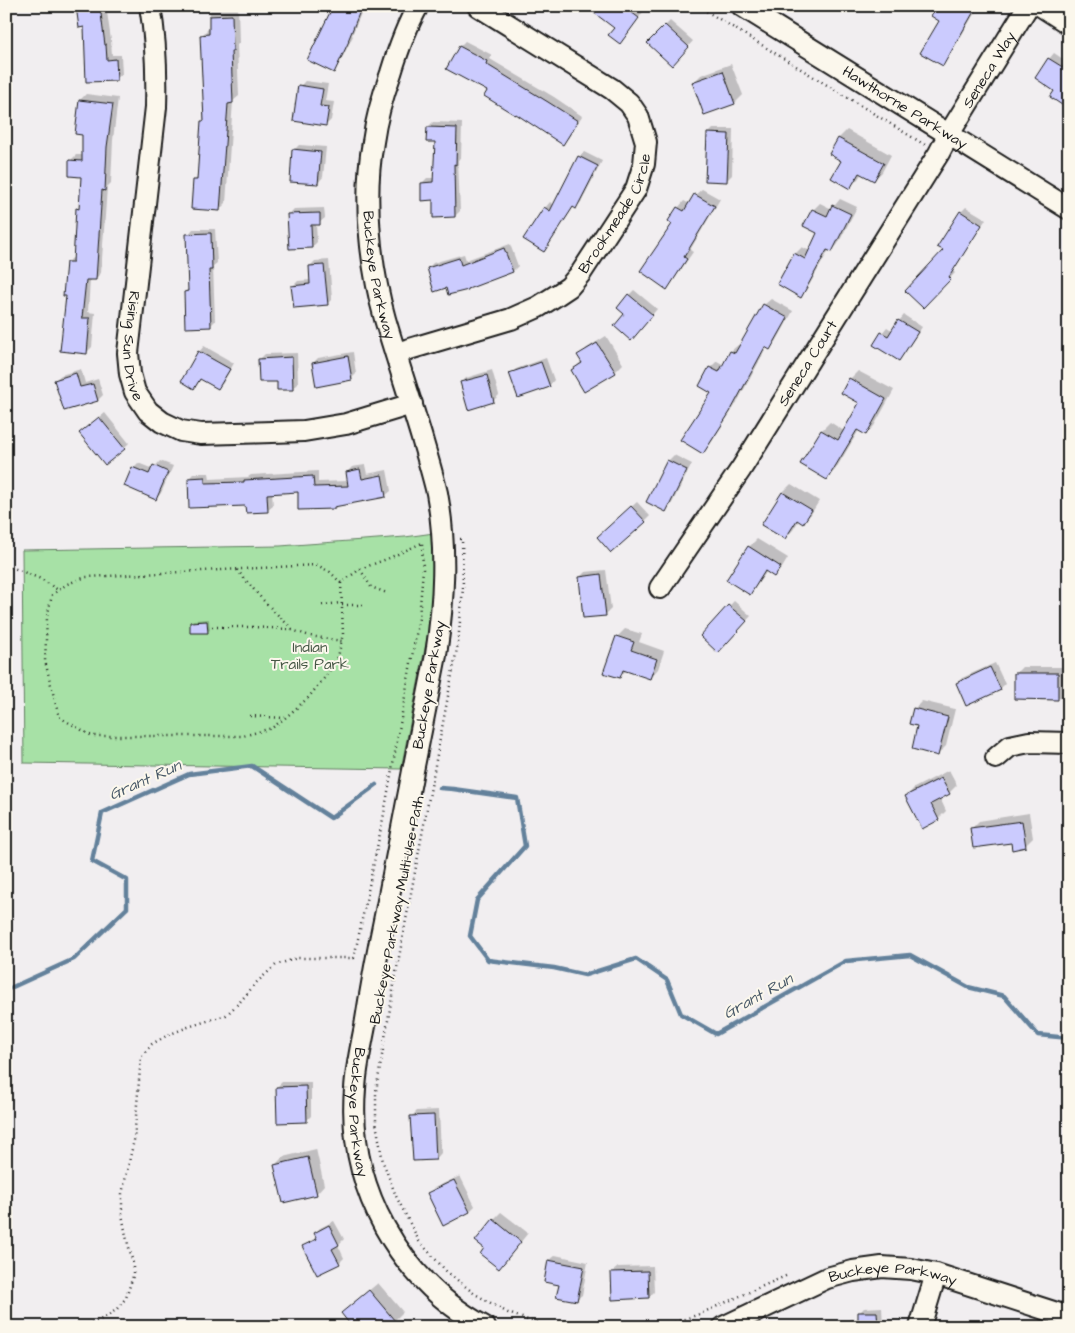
<svg xmlns="http://www.w3.org/2000/svg" width="1075" height="1333" font-family="'Architects Daughter',sans-serif">
	<style>
		.green { fill: #a7e1a6; stroke: #627e61 }
		.shadow { fill: #0003 }
		.lines { fill: none; stroke-linecap: round; stroke-linejoin: round }
		.stream { stroke: #63819b; stroke-width: 4.5 }
		.building { fill: #cbcbfe; stroke: #1c1c1c }
		.minor-casing { stroke: #1c1c1c; stroke-width: 24 }
		.path { stroke: #1c1c1c; stroke-width: 2.5; stroke-dasharray: 1 4; stroke-linecap: butt }
		.minor { stroke: #fbf7ec; stroke-width: 20 }
		.labels { text-anchor: middle; dominant-baseline: central; stroke-width: 4; stroke-linejoin: round; paint-order: stroke }
		.street-label { font-size: 15px; fill: #1c1c1c; stroke: #fbf7ec }
		.park-label { font-size: 15px; fill: #465745; stroke: #fbf7ec }
		.water-label { font-size: 16px; font-style: italic; fill: #465766; stroke: #fbf7ec }
	</style>
	<rect width="100%" height="100%" fill="#f1eef0"/>
	<filter id="ink" filterUnits="userSpaceOnUse"><feTurbulence type="fractalNoise" baseFrequency=".02" numOctaves="2"/><feDisplacementMap in="SourceGraphic" scale="10" xChannelSelector="R" yChannelSelector="G"/><feConvolveMatrix kernelMatrix="1 2 1 2 8 2 1 2 1" color-interpolation-filters="sRGB"/></filter>
	<g filter="url(#ink)">
		<path class="green" d="M434 533 431 618 401 769 24 763 22 550 280 546 405 537Z"/>
		<g class="shadow">
			<path d="M77 6H107V9H110L109 6H113L107 12 111 40 112 55H121L122 74 116 79 86 25Z"/>
			<path d="M210 6H238L239 43 237 45 239 96 233 101 226 203 219 210 195 180 198 177 202 121 206 118 202 35 208 29H210Z"/>
			<path d="M330 6H364L352 35 353 36 338 66 333 71V10L329 9Z"/>
			<path d="M565 6H579L574 11Z"/>
			<path d="M605 6H635L643 12 625 37 616 28Z"/>
			<path d="M949 6H980L977 9 948 58 942 64Z"/>
			<path d="M670 21 693 41 672 64 649 43Z"/>
			<path d="M465 41 492 55 490 59 554 97 582 116 568 138 562 143 489 90 448 68 460 46Z"/>
			<path d="M1054 53 1069 63V96L1062 104 1056 90 1049 59Z"/>
			<path d="M731 64 743 95 735 103 705 114 693 83 701 75Z"/>
			<path d="M305 81 328 84 325 101 334 102 331 120 326 125 300 86Z"/>
			<path d="M86 94 118 98 113 140 111 183 107 187 101 273 95 279H90L88 312 95 313 92 347 86 353 67 295V262L74 257 78 209 80 206 82 176 70 161 76 155H83L80 100Z"/>
			<path d="M433 122 462 123 461 158 458 160 460 211 455 216 434 199 422 183 427 178H435L436 141 428 127Z"/>
			<path d="M713 129H733L732 175 727 180 708 134Z"/>
			<path d="M847 130 891 155 882 172 874 180 862 173 858 179 850 187 842 160 830 154 839 138Z"/>
			<path d="M299 145 326 147 323 177 318 183 294 150Z"/>
			<path d="M584 152 602 161 581 202 576 207 574 206 549 245 543 250 525 238 545 208 550 202 554 205 579 157Z"/>
			<path d="M702 189 720 199 690 250 693 252 673 281 667 288 674 224 678 208 684 201 690 204 695 195Z"/>
			<path d="M840 199 857 207 838 244 832 251 829 250 807 289 800 296 779 284 795 254 802 247 810 251 819 233 813 210 820 203 832 209Z"/>
			<path d="M966 207 986 219 953 271 955 273 923 306 961 212Z"/>
			<path d="M324 208 325 218 319 223 316 224 317 242 312 247 289 214 294 209Z"/>
			<path d="M193 229H215L217 263 213 266 215 321 210 326 185 292 189 288 188 235Z"/>
			<path d="M510 244 518 266 513 271 446 286 428 268 433 263 464 254 466 260Z"/>
			<path d="M329 260 332 299 327 304 293 286 298 281 311 280 310 266 315 261Z"/>
			<path d="M634 290 657 309 636 334 626 314 629 295Z"/>
			<path d="M771 299 793 311 776 342 769 348 767 347 736 404 709 446 703 453 712 392 710 368 717 361 724 365 731 351 738 345 741 346 764 305Z"/>
			<path d="M904 315 922 327 904 354 899 360 882 333 887 327 893 331 899 321Z"/>
			<path d="M606 336 623 364 615 372 572 370 582 361 579 356 587 348Z"/>
			<path d="M204 346 234 363 223 383 218 388 202 378 194 388 183 381 199 352Z"/>
			<path d="M353 352 356 374 351 379 313 363 318 358Z"/>
			<path d="M297 353 298 383 293 388 278 380 260 359 265 354Z"/>
			<path d="M546 358 554 380 549 386 511 374 516 369Z"/>
			<path d="M81 369 85 383 98 379 103 395 98 400 55 380 61 375Z"/>
			<path d="M492 370 499 395 494 400 468 408 461 383 466 378Z"/>
			<path d="M858 371 894 390 874 426 866 434 859 430 835 470 827 478 802 464 822 430 830 422 844 431 860 402 850 379Z"/>
			<path d="M105 413 129 443 124 448 86 428Z"/>
			<path d="M674 455 692 464 671 505 666 510 648 501 668 461Z"/>
			<path d="M160 461 173 466 161 493 156 499 133 468 138 463 153 469Z"/>
			<path d="M365 465 367 474 387 470 391 491 385 496 299 491 272 492 273 506 267 511 246 505 189 478 194 473H209L210 479 248 477 251 475 318 471V482L348 481 347 472 352 467Z"/>
			<path d="M791 484 819 501 811 514 803 522 799 520 793 530 785 538 783 492Z"/>
			<path d="M637 502 650 516 645 521 603 532Z"/>
			<path d="M757 539 788 558 782 568 774 576 767 571 757 585 749 593V547Z"/>
			<path d="M606 570 611 609 605 615 580 577 585 572Z"/>
			<path d="M734 601 751 616 723 646 701 636Z"/>
			<path d="M209 619 210 630 207 632 191 622 193 620Z"/>
			<path d="M625 629 642 634 639 642 664 651 658 669 650 678 627 670 619 677 617 637Z"/>
			<path d="M995 663 1005 684 1000 689 957 683 962 678Z"/>
			<path d="M1022 667H1065V670H1069V698H1015V674Z"/>
			<path d="M922 701 955 709 946 746 938 754 914 709Z"/>
			<path d="M949 770 957 785 949 793 940 798 946 811 938 819 906 797 914 788Z"/>
			<path d="M1029 813 1033 838 1025 846 971 829 979 821Z"/>
			<path d="M282 1082H311V1116L306 1121 277 1087Z"/>
			<path d="M439 1110 441 1153 436 1159 412 1116 417 1111Z"/>
			<path d="M316 1149 324 1185 316 1194 275 1165 283 1157Z"/>
			<path d="M460 1176 475 1206 470 1211 444 1224 429 1194 434 1188Z"/>
			<path d="M501 1212 528 1233 507 1259 486 1248 493 1220Z"/>
			<path d="M334 1221 344 1239 338 1245 344 1258 339 1263 304 1247 309 1242 317 1237 315 1233 320 1228Z"/>
			<path d="M555 1255 588 1262 582 1295 576 1300 560 1284 549 1260Z"/>
			<path d="M653 1266 654 1292 649 1297 612 1272 618 1267Z"/>
			<path d="M378 1283 403 1312 395 1320 387 1327 342 1313Z"/>
			<path d="M882 1307 883 1327H846V1324L851 1319H859V1313L864 1308Z"/>
		</g>
		<g class="lines">
			<g class="stream">
				<path d="M440 788 453 789 517 798 525 846 477 900 470 936 488 960 554 968 585 975 636 959 667 980 681 1014 716 1034 846 961 910 955 968 987 1004 996 1038 1035 1069 1038"/>
				<path d="M6 990 74 959 127 908V880L92 861 102 813 189 774 252 766 331 818 376 785"/>
			</g>
		</g>
		<g class="building">
			<path d="M76 6H100L105 45H106L107 60 116 59 117 81 86 82 84 27 79 28Z"/>
			<path d="M333 6H362L348 41H349L334 73 307 60Z"/>
			<path d="M585 6H623L639 18 620 44 608 35 614 28Z"/>
			<path d="M936 6H977L943 66 920 53 939 21 931 16Z"/>
			<path d="M232 15 233 51H231L233 103 228 104 220 211 191 209 193 180H197L201 121H204L200 35 209 34V16Z"/>
			<path d="M665 25 689 47 672 66 647 43Z"/>
			<path d="M459 46 487 61 486 64 548 102 578 121 563 145 516 114 515 115 484 96 487 91 446 69Z"/>
			<path d="M1048 58 1069 71V95L1062 105 1050 97 1054 91 1035 78Z"/>
			<path d="M723 71 735 104 704 115 692 82Z"/>
			<path d="M298 85 323 89 320 106 329 107 326 126 293 121Z"/>
			<path d="M79 100 113 104 107 147 105 191 102 190 96 280H86L82 318H90L87 354 60 351 66 296H63L66 262H73L76 208 79 209 81 177 69 176V160L82 161V135L75 134Z"/>
			<path d="M427 127 457 128 456 165 454 164 455 217 433 218V200L421 201V183L433 182 435 142H426Z"/>
			<path d="M707 133 729 134 727 182 705 181Z"/>
			<path d="M838 138 884 163 874 181 859 173 850 189 831 178 841 161 829 154Z"/>
			<path d="M292 149 321 152 318 184 290 182Z"/>
			<path d="M578 156 598 166 576 209 573 207 544 252 523 239 544 207 550 211Z"/>
			<path d="M694 194 715 206 684 257 687 259 667 290 640 271 672 224 668 221 677 207 684 211Z"/>
			<path d="M832 205 851 214 832 252 827 250 801 298 777 284 794 253 805 259 817 233 803 226 812 209 827 216Z"/>
			<path d="M960 211 982 225 949 277 951 279 923 308 905 291 943 250 937 247Z"/>
			<path d="M320 213V225H311L312 248 289 249 287 214Z"/>
			<path d="M211 233 212 270H209L211 327 185 328 184 292 188 291 186 234Z"/>
			<path d="M504 248 513 272 468 289V290L448 295 446 288 434 292 427 268 459 258 461 265Z"/>
			<path d="M324 265 328 305 294 308 291 286 310 284 309 266Z"/>
			<path d="M628 294 653 315 631 341 614 326 624 314 617 308Z"/>
			<path d="M763 304 788 318 770 350 765 347 730 412 703 454 680 440 711 393 699 386 709 367 719 372 730 351 735 353Z"/>
			<path d="M898 320 918 332 899 361 873 345 881 332 888 336Z"/>
			<path d="M597 343 616 373 584 392 571 370 582 363 577 355Z"/>
			<path d="M198 351 230 369 218 389 200 379 194 389 181 381Z"/>
			<path d="M348 356 352 380 316 387 312 363Z"/>
			<path d="M292 357 293 390H277V382H259L258 359Z"/>
			<path d="M541 362 550 387 518 398 509 373Z"/>
			<path d="M76 373 80 387 93 384 98 401 64 411 54 380Z"/>
			<path d="M487 375 494 402 468 410 460 382Z"/>
			<path d="M849 378 886 399 866 435 857 430 827 480 800 464 821 430 838 440 859 403 841 393Z"/>
			<path d="M99 417 125 449 105 465 79 433Z"/>
			<path d="M667 460 687 470 666 512 646 502Z"/>
			<path d="M153 465 168 472 156 500 124 486 132 467 149 474Z"/>
			<path d="M360 469 362 479 382 475 386 497 334 507V509L298 510V492L267 494 268 512 246 513 245 506 189 508 188 478 205 477V483L244 482V480L313 476 314 487 348 486 346 472Z"/>
			<path d="M782 492 812 510 803 524 797 520 785 539 761 525Z"/>
			<path d="M631 506 646 522 611 553 597 537Z"/>
			<path d="M748 546 781 567 774 577 765 571 750 595 726 580Z"/>
			<path d="M601 574 606 616 583 618 579 577Z"/>
			<path d="M728 605 747 621 718 653 700 636Z"/>
			<path d="M207 621 208 633H190V622Z"/>
			<path d="M616 636 634 642 631 650 657 659 650 679 623 670 620 678 603 673Z"/>
			<path d="M990 667 1001 690 966 706 956 683Z"/>
			<path d="M1014 673H1058V700L1014 699Z"/>
			<path d="M913 708 948 717 938 756 912 749 917 726 909 724Z"/>
			<path d="M941 778 950 794 931 804 939 820 922 829 905 796Z"/>
			<path d="M1022 821 1026 847 1012 850 1011 843 973 848 970 828Z"/>
			<path d="M306 1086 307 1122 277 1123 276 1087Z"/>
			<path d="M434 1115 436 1160 413 1161 410 1116Z"/>
			<path d="M308 1157 317 1195 283 1203 274 1165Z"/>
			<path d="M454 1180 470 1212 443 1226 427 1193Z"/>
			<path d="M493 1219 521 1242 499 1269 480 1254 484 1248 475 1241Z"/>
			<path d="M329 1225 339 1245 332 1249 340 1264 317 1275 302 1246 317 1239 314 1233Z"/>
			<path d="M548 1260 584 1267 577 1301 556 1297 559 1285 544 1282Z"/>
			<path d="M648 1271 649 1298 612 1300 611 1272Z"/>
			<path d="M369 1290 395 1321 389 1327H352L341 1313Z"/>
			<path d="M858 1312H877L878 1327H858Z"/>
		</g>
		<g class="lines">
			<defs>
				<g id="minor">
					<path id="s1" d="M150 6C156 40 157 73 156 107L128 353 130 374 135 392 148 411 162 422 181 431 201 434 304 431 346 424 412 404"/>
					<path id="s2" d="M418 6C406 27 398 50 391 73 383 95 376 119 373 142 363 197 370 266 385 319 397 360 411 401 423 442 428 459 433 476 437 493 447 548 444 601 436 655 419 740 402 826 386 911 378 949 371 987 365 1026 361 1047 356 1068 355 1089 347 1187 399 1280 485 1327"/>
					<path id="s3" d="M742 6 1069 209"/>
					<path d="M1041 6 1069 24"/>
					<path id="s4" d="M396 353 511 319 538 307 557 295 569 287 581 273 636 189 644 164 646 142 638 116 629 103 612 89 478 6"/>
					<path id="s5" d="M660 588 741 469 939 153 949 134 1028 6"/>
					<path d="M996 758 1010 746 1029 742 1069 743"/>
					<path id="s6" d="M723 1327 827 1278 853 1271 882 1267 911 1269 936 1274 1069 1317"/>
					<path d="M920 1327 936 1274"/>
				</g>
			</defs>
			<use href="#minor" class="minor-casing"/>
			<g class="path">
				<path d="M698 6 925 145"/>
				<path d="M460 539H462L463 588 458 643 396 973 376 1091V1123L383 1162 396 1196 419 1241 447 1272 475 1294 508 1313 548 1327"/>
				<path d="M6 565 41 579 58 590"/>
				<path d="M360 569 371 587 387 593"/>
				<path d="M237 570 262 599 292 629"/>
				<path d="M341 583 343 634 338 657 326 676 308 698 285 718 272 728 243 736H92L59 717 45 661 47 618 52 595 67 584 86 577 317 565 330 572 341 583 360 569 387 559 424 542"/>
				<path d="M322 605 341 603"/>
				<path d="M342 605H367"/>
				<path d="M207 627H251L289 629 310 636 342 641"/>
				<path d="M250 716 284 718"/>
				<path d="M82 1327 104 1318 116 1310 126 1298 133 1276V1263L126 1236 122 1214V1194L134 1140 141 1057 152 1044 168 1035 188 1027 226 1015 239 1003 257 982 276 965 297 958H354L384 814 419 618 423 569 422 542"/>
				<path d="M660 1327 697 1315 788 1275"/>
			</g>
			<use href="#minor" class="minor"/>
		</g>
	</g>
	<g class="labels">
		<g class="street-label">
			<text stroke="none"><textPath href="#s5" startOffset="614">Seneca Way</textPath></text>
			<text stroke="none"><textPath href="#s3" startOffset="192">Hawthorne Parkway</textPath></text>
			<text stroke="none"><textPath href="#s4" startOffset="274">Brookmeade Circle</textPath></text>
			<text stroke="none"><textPath href="#s2" startOffset="278">Buckeye Parkway</textPath></text>
			<text stroke="none"><textPath href="#s1" startOffset="342">Rising Sun Drive</textPath></text>
			<text stroke="none"><textPath href="#s5" startOffset="269">Seneca Court</textPath></text>
			<text transform="translate(429 685) rotate(-80)">Buckeye Parkway</text>
			<text transform="translate(397 910) rotate(-79)">Buckeye Parkway Multi-Use Path</text>
			<text stroke="none"><textPath href="#s2" startOffset="1132">Buckeye Parkway</textPath></text>
			<text stroke="none"><textPath href="#s6" startOffset="182">Buckeye Parkway</textPath></text>
		</g>
		<g class="park-label">
			<text x="310" y="647">Indian<tspan x="310" dy="17">Trails Park</tspan></text>
		</g>
		<g class="water-label">
			<text transform="translate(145 780) rotate(-24)">Grant Run</text>
			<text transform="translate(758 996) rotate(-29)">Grant Run</text>
		</g>
	</g>
	<rect width="1075" height="1333" fill="none" stroke="#fbf7ec" stroke-width="25"/>
	<rect x="12" y="12" width="1050" height="1308" fill="none" stroke="#1c1c1c" stroke-width="2" filter="url(#ink)"/>
</svg>
